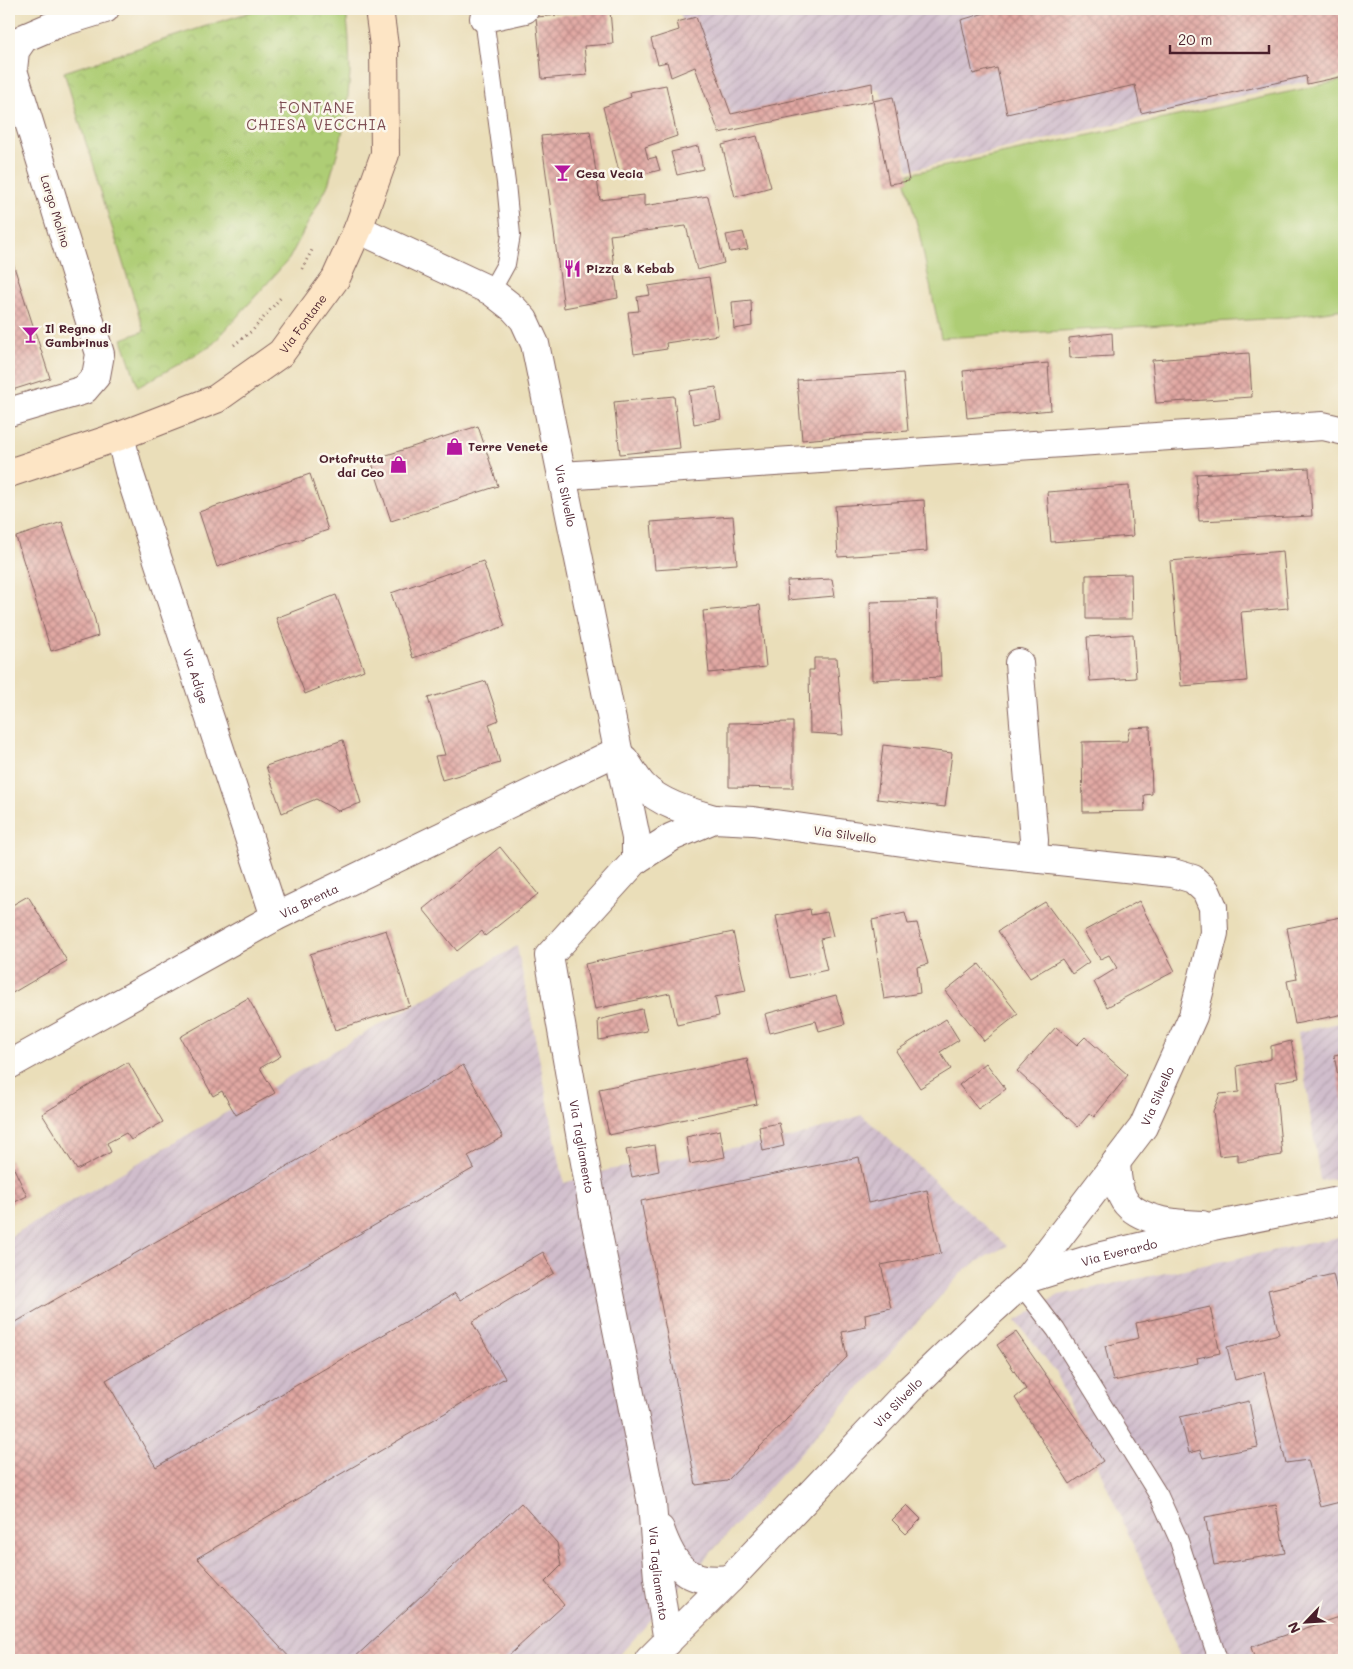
<svg xmlns="http://www.w3.org/2000/svg" width="1353" height="1669" font-family="Mali,sans-serif">
	<style>
		.industrial { fill: url(#industrial-furrows) }
		.green { fill: #aecd75; stroke: #7c7650 }
		.park { fill: url(#park-crowns); stroke: #7c7650 }
		.building { fill: url(#building-cross-hatch) }
		.lines { fill: none; stroke-linecap: round; stroke-linejoin: round }
		.lane-casing { stroke: #82625d; stroke-width: 20 }
		.street-casing { stroke: #82625d; stroke-width: 30 }
		.secondary-casing { stroke: #82625d; stroke-width: 30 }
		.path { stroke: #82625d; stroke-width: 3; stroke-dasharray: 1 4; stroke-linecap: butt }
		.lane { stroke: #fff; stroke-width: 18 }
		.street { stroke: #fff; stroke-width: 28 }
		.secondary { stroke: #fde5c5; stroke-width: 28 }
		.labels { text-anchor: middle; dominant-baseline: central; stroke-width: 5; stroke-linejoin: round; paint-order: stroke }
		.poi-label { font-size: 12px; font-weight: bold; fill: #4a1f2b; stroke: #fbf7ec; text-anchor: start }
		.street-label { font-size: 12px; fill: #4a1f2b; stroke: #fbf7ec }
		.quarter-label { font-size: 15px; letter-spacing: 1px; fill: #7f4f55; stroke: #fbf7ec }
	</style>
	<defs>
		<pattern id="industrial-furrows" width="10" height="10" patternUnits="userSpaceOnUse" patternTransform="scale(1.25)"><rect width="10" height="10" fill="#d0bdcc"/><path d="M-1 1l2-2M0 10L10 0M9 11l2-2" fill="none" stroke="#b4a2af"/></pattern>
		<pattern id="park-crowns" width="20" height="18" patternUnits="userSpaceOnUse" patternTransform="scale(1.25)"><rect width="20" height="18" fill="#aecd75"/><path d="M2 6a3 3 0 1 1 6 0M12 15a3 3 0 1 1 6 0" fill="none" stroke="#97b065"/></pattern>
		<pattern id="building-cross-hatch" width="8" height="8" patternUnits="userSpaceOnUse" patternTransform="scale(1.25)"><rect width="8" height="8" fill="#e1a8a3"/><path d="M0 0l8 8M0 8l8-8" fill="none" stroke="#b88885"/></pattern>
	</defs>
	<rect width="100%" height="100%" fill="#fbf7ec"/>
	<filter id="ink" filterUnits="userSpaceOnUse"><feTurbulence type="fractalNoise" baseFrequency=".02" numOctaves="2"/><feDisplacementMap in="SourceGraphic" scale="10" xChannelSelector="R" yChannelSelector="G"/><feConvolveMatrix kernelMatrix="1 2 1 2 8 2 1 2 1" color-interpolation-filters="sRGB"/></filter>
	<filter id="wash" filterUnits="userSpaceOnUse"><feTurbulence type="fractalNoise" baseFrequency=".0096" numOctaves="4" result="noise"/><feDisplacementMap in="SourceGraphic" scale="20" xChannelSelector="R" yChannelSelector="G"/><feGaussianBlur stdDeviation="1.12" result="paint"/><feColorMatrix in="noise" values="0 0 0 0 0 0 0 0 0 0 0 0 0 0 0 0 0 1.4 0 .05"/><feComposite in="paint" operator="in"/></filter>
	<g filter="url(#wash)">
		<rect width="100%" height="100%" fill="#eadeb9"/>
		<g class="industrial">
			<path d="M678 9H1344V73L909 170 879 89 723 119Z"/>
			<path d="M517 946 564 1183 608 1170 794 1137 862 1115 1007 1246 987 1256 964 1270 615 1660H9V1237Z"/>
			<path d="M1344 1022V1177L1320 1181 1298 1032Z"/>
			<path d="M1344 1236V1660H1181L1160 1605 1056 1372 1016 1321 1059 1295Z"/>
		</g>
		<path class="green" d="M1344 80V309L1282 318 941 338 919 232 904 175Z"/>
		<path class="park" d="M259 9H346L349 39 350 74 347 107 341 140 328 185 289 259 211 346 138 387 122 339 144 331 64 72Z"/>
		<g id="blocks">
			<g class="building">
				<path d="M984 9H1344V76L1307 84 1306 76 1141 113 1135 85 1007 114 997 68 973 74 961 20 985 13Z"/>
				<path d="M610 11 613 44 584 46 587 75 542 79 536 17Z"/>
				<path d="M696 17 731 114 872 83 873 101 719 133 695 67 671 77 667 62 658 64 651 39 679 30 677 22Z"/>
				<path d="M666 85 677 136 645 147 648 159 656 157 660 170 621 180 603 107 631 97 630 92Z"/>
				<path d="M893 97 909 181 889 184 873 101Z"/>
				<path d="M590 131 600 200 644 195V206L708 196 724 263 697 270 686 226 610 235 618 298 564 308 541 136Z"/>
				<path d="M757 136 771 187 735 197 722 145Z"/>
				<path d="M698 146 703 169 677 175 671 152Z"/>
				<path d="M743 232 748 249 730 252 726 235Z"/>
				<path d="M9 251 50 378 9 391Z"/>
				<path d="M709 277 718 335 666 343 667 349 634 354 628 312 639 311 637 297 650 295 648 286Z"/>
				<path d="M751 300 752 326 734 329 732 302Z"/>
				<path d="M1112 333 1113 356 1070 358 1069 338Z"/>
				<path d="M1249 353 1252 397 1156 403 1152 360Z"/>
				<path d="M1048 363 1051 410 967 418 963 371Z"/>
				<path d="M903 373 908 431 802 440 797 380Z"/>
				<path d="M716 387 721 419 694 424 689 391Z"/>
				<path d="M674 396 680 448 620 454 614 402Z"/>
				<path d="M478 426 498 486 391 521 371 460Z"/>
				<path d="M1309 468 1312 516 1199 521 1196 474Z"/>
				<path d="M310 474 328 530 217 567 199 512Z"/>
				<path d="M1129 486 1133 536 1051 542 1047 492Z"/>
				<path d="M924 500 927 551 838 557 835 506Z"/>
				<path d="M733 516 737 564 655 570 651 522Z"/>
				<path d="M62 522 95 620 98 636 51 651 16 537Z"/>
				<path d="M1283 551 1288 608 1241 612 1247 681 1181 686 1170 561Z"/>
				<path d="M483 561 505 626 413 658 391 593Z"/>
				<path d="M1131 574 1132 619H1086V575Z"/>
				<path d="M832 579 835 596 788 600 787 581Z"/>
				<path d="M336 595 364 670 305 694 276 618Z"/>
				<path d="M938 600 941 677 872 680 870 602Z"/>
				<path d="M760 605 766 667 709 673 703 611Z"/>
				<path d="M1133 634 1136 678 1090 681 1087 637Z"/>
				<path d="M814 658H837L843 735 810 733 809 670H814Z"/>
				<path d="M486 681 499 720 489 724 500 763 442 780 435 756 445 755 428 698Z"/>
				<path d="M793 722V788L729 787V723Z"/>
				<path d="M1150 727 1152 794 1144 795 1145 811 1083 812 1082 742 1127 741 1130 728Z"/>
				<path d="M343 740 361 803 338 811 316 799 282 813 266 766Z"/>
				<path d="M883 745 952 753 945 807 877 799Z"/>
				<path d="M500 847 538 894 485 936 482 931 457 951 423 909Z"/>
				<path d="M28 896 67 961 9 995V907Z"/>
				<path d="M1139 901 1175 971 1107 1007 1094 982 1117 968 1109 955 1100 959 1084 931Z"/>
				<path d="M1045 902 1089 962 1072 974 1062 959 1030 978 998 931Z"/>
				<path d="M810 909 811 915 827 912 833 936 820 939 827 970 790 978 776 916Z"/>
				<path d="M905 913 908 924 917 923 928 964 917 967 920 993 884 999 872 920Z"/>
				<path d="M1341 917 1344 933V1014L1295 1024 1287 981 1297 979 1287 928Z"/>
				<path d="M386 930 410 1006 335 1030 310 954Z"/>
				<path d="M733 932 746 991 715 997 719 1016 677 1025 670 993 595 1009 585 964Z"/>
				<path d="M979 964 1018 1014 984 1041 945 991Z"/>
				<path d="M836 995 845 1024 819 1031 816 1021 770 1033 765 1014Z"/>
				<path d="M248 998 281 1056 260 1068 275 1093 236 1115 222 1091 213 1096 180 1037Z"/>
				<path d="M642 1009 647 1031 599 1040 598 1020Z"/>
				<path d="M946 1019 959 1040 940 1052 951 1069 920 1088 896 1051Z"/>
				<path d="M1056 1027 1077 1045 1085 1037 1128 1075 1094 1117 1090 1113 1078 1127 1017 1071Z"/>
				<path d="M1291 1041 1299 1078 1275 1082 1282 1155 1238 1162V1154L1219 1156 1213 1111 1220 1094 1239 1092 1237 1066 1271 1059V1046Z"/>
				<path d="M1344 1053V1103H1343L1334 1055Z"/>
				<path d="M747 1059 757 1104 609 1135 599 1089Z"/>
				<path d="M128 1062 163 1122 131 1140 126 1133 107 1143 111 1152 77 1170 42 1114Z"/>
				<path d="M986 1063 1006 1089 978 1109 959 1085Z"/>
				<path d="M463 1065 503 1137 468 1156 474 1168 106 1380 156 1467 455 1293 460 1300 543 1252 554 1273 472 1322 505 1378 197 1558 292 1660H14L9 1653V1326Z"/>
				<path d="M779 1123 784 1146 763 1151 759 1127Z"/>
				<path d="M720 1130 725 1157 690 1164 686 1137Z"/>
				<path d="M655 1145 659 1171 632 1177 626 1150Z"/>
				<path d="M859 1157 868 1203 927 1190 941 1253 881 1265 891 1308 865 1314 866 1327 842 1332 847 1357 727 1481 696 1485 641 1201Z"/>
				<path d="M9 1158 27 1196 9 1205Z"/>
				<path d="M1333 1274 1344 1321V1501L1320 1507 1308 1460 1286 1463 1264 1372 1235 1380 1227 1347 1279 1334 1268 1290Z"/>
				<path d="M1210 1307 1220 1353 1197 1358 1198 1363 1113 1381 1105 1346 1139 1338 1136 1323Z"/>
				<path d="M1016 1332 1093 1443 1092 1444 1103 1461 1070 1484 1015 1398 1026 1389 997 1345Z"/>
				<path d="M1249 1401 1258 1447 1203 1458 1200 1450 1189 1453 1180 1417Z"/>
				<path d="M521 1503 557 1543 561 1566 545 1582 564 1605 504 1660H352Z"/>
				<path d="M907 1505 921 1519 906 1534 892 1520Z"/>
				<path d="M1276 1505 1285 1553 1214 1565 1205 1517Z"/>
				<path d="M1344 1615V1660H1255L1251 1647Z"/>
			</g>
		</g>
	</g>
	<g filter="url(#ink)">
		<use href="#blocks" fill-opacity="0" stroke="#82625d" stroke-width="1"/>
		<g class="lines">
			<defs>
				<g id="lane">
					<path d="M480 9 484 18 506 183 511 235 506 264 491 291"/>
					<path d="M1021 1285 1056 1330 1159 1496 1178 1538 1218 1660"/>
				</g>
				<g id="street">
					<path d="M484 18 525 9"/>
					<path id="s1" d="M358 229 491 291 514 309 524 320 535 344 636 838V860"/>
					<path d="M9 412 84 390 96 376 100 354 13 70 15 51 24 38 59 23 105 9"/>
					<path id="s2" d="M120 436 130 475 275 917"/>
					<path d="M562 476 1323 426 1344 431"/>
					<path d="M1019 663 1034 840 1033 858"/>
					<path d="M624 759C630 767 635 777 642 785 660 804 690 812 714 819"/>
					<path id="s3" d="M9 1065 275 917 618 751"/>
					<path d="M1116 1162C1117 1175 1117 1189 1124 1200 1139 1222 1178 1224 1202 1225"/>
					<path id="s4" d="M1027 1279 1097 1257 1160 1242 1213 1226 1344 1200"/>
					<path d="M660 1529C674 1568 687 1584 730 1579"/>
					<path id="s5" d="M649 1660 730 1579 909 1390 987 1315 1027 1279 1143 1127 1193 1016 1214 933 1213 907 1206 891 1193 879 1173 873 974 852 753 821 714 819 672 837 636 860 549 956 594 1214 652 1504 658 1578 668 1642"/>
				</g>
				<g id="secondary">
					<path id="s6" d="M9 473 120 436 216 399 281 353 336 278 358 229 385 154 384 46 379 9"/>
				</g>
			</defs>
			<use href="#lane" class="lane-casing"/>
			<use href="#street" class="street-casing"/>
			<use href="#secondary" class="secondary-casing"/>
			<g class="path">
				<path d="M302 269 312 250"/>
				<path d="M234 345 253 330 282 296"/>
			</g>
			<use href="#lane" class="lane"/>
			<use href="#street" class="street"/>
			<use href="#secondary" class="secondary"/>
		</g>
	</g>
	<defs>
		<symbol id="bar-bare" viewBox="-9 -9 18 18"><path d="M-6-5H6L.8 .8V4.5H3.5V6h-7V4.5H-.8V.8Z" fill="#b5179e" stroke="#fbf7ec" stroke-width="2.5" paint-order="stroke"/></symbol>
		<symbol id="restaurant-bare" viewBox="-9 -9 18 18"><path d="M-5-6h1v4h1v-4h1v4h1v-4h1v5L-1.5 .5V6h-2V.5L-5-1ZM5-6V6H3V1.5H1.5Q1.5-4 5-6Z" fill="#b5179e" stroke="#fbf7ec" stroke-width="2.5" paint-order="stroke"/></symbol>
		<symbol id="shop-bare" viewBox="-9 -9 18 18"><path d="M-5-2.5h2.3a2.7 3.5 0 0 1 5.4 0H5L5.5 6h-11ZM-1.5-2.5h3a1.5 2.3 0 0 0-3 0Z" fill="#b5179e" stroke="#fbf7ec" stroke-width="2.5" paint-order="stroke"/></symbol>
	</defs>
	<g fill-rule="evenodd">
		<use href="#bar-bare" x="550" y="160" width="25" height="25"/>
		<use href="#restaurant-bare" x="560" y="256" width="25" height="25"/>
		<use href="#bar-bare" x="18" y="322" width="25" height="25"/>
		<use href="#shop-bare" x="442" y="434" width="25" height="25"/>
		<use href="#shop-bare" x="386" y="452" width="25" height="25"/>
	</g>
	<g class="labels">
		<g class="poi-label">
			<text x="576" y="173">Cesa Vecia</text>
			<text x="586" y="268">Pizza &amp; Kebab</text>
			<text x="45" y="328">Il Regno di<tspan x="45" dy="14">Gambrinus</tspan></text>
			<text x="468" y="446">Terre Venete</text>
			<text x="384" y="458" text-anchor="end">Ortofrutta<tspan x="384" dy="14">dai Ceo</tspan></text>
		</g>
		<g class="street-label">
			<text transform="translate(56 211) rotate(73)">Largo Molino</text>
			<text stroke="none"><textPath href="#s6" startOffset="336">Via Fontane</textPath></text>
			<text stroke="none"><textPath href="#s1" startOffset="372">Via Silvello</textPath></text>
			<text stroke="none"><textPath href="#s2" startOffset="252">Via Adige</textPath></text>
			<text transform="translate(845 834) rotate(8)">Via Silvello</text>
			<text stroke="none"><textPath href="#s3" startOffset="342">Via Brenta</textPath></text>
			<text stroke="none"><textPath href="#s5" startOffset="762">Via Silvello</textPath></text>
			<text stroke="none"><textPath href="#s5" startOffset="1891">Via Tagliamento</textPath></text>
			<text stroke="none"><textPath href="#s4" startOffset="96">Via Everardo</textPath></text>
			<text stroke="none"><textPath href="#s5" startOffset="358">Via Silvello</textPath></text>
			<text stroke="none"><textPath href="#s5" startOffset="2325">Via Tagliamento</textPath></text>
		</g>
		<g class="quarter-label">
			<text x="317" y="107">FONTANE<tspan x="317" dy="17">CHIESA VECCHIA</tspan></text>
		</g>
	</g>
	<rect width="1353" height="1669" fill="none" stroke="#fbf7ec" stroke-width="30"/>
	<g transform="translate(1306 1622) rotate(245)" stroke="#fbf7ec" stroke-width="4" paint-order="stroke">
	<path d="M0-4L9 19L0 12L-9 19Z" fill="#4a1f2b"/>
	<text y="-8" font-size="14" font-weight="bold" text-anchor="middle" fill="#4a1f2b">N</text>
	</g>
	<path d="M1170 45v8h99v-8" fill="none" stroke="#4a1f2b" stroke-width="2.5"/>
	<text x="1178" y="45" font-size="15" fill="#4a1f2b" stroke="#fbf7ec" stroke-width="4" paint-order="stroke">20 m</text>
</svg>
